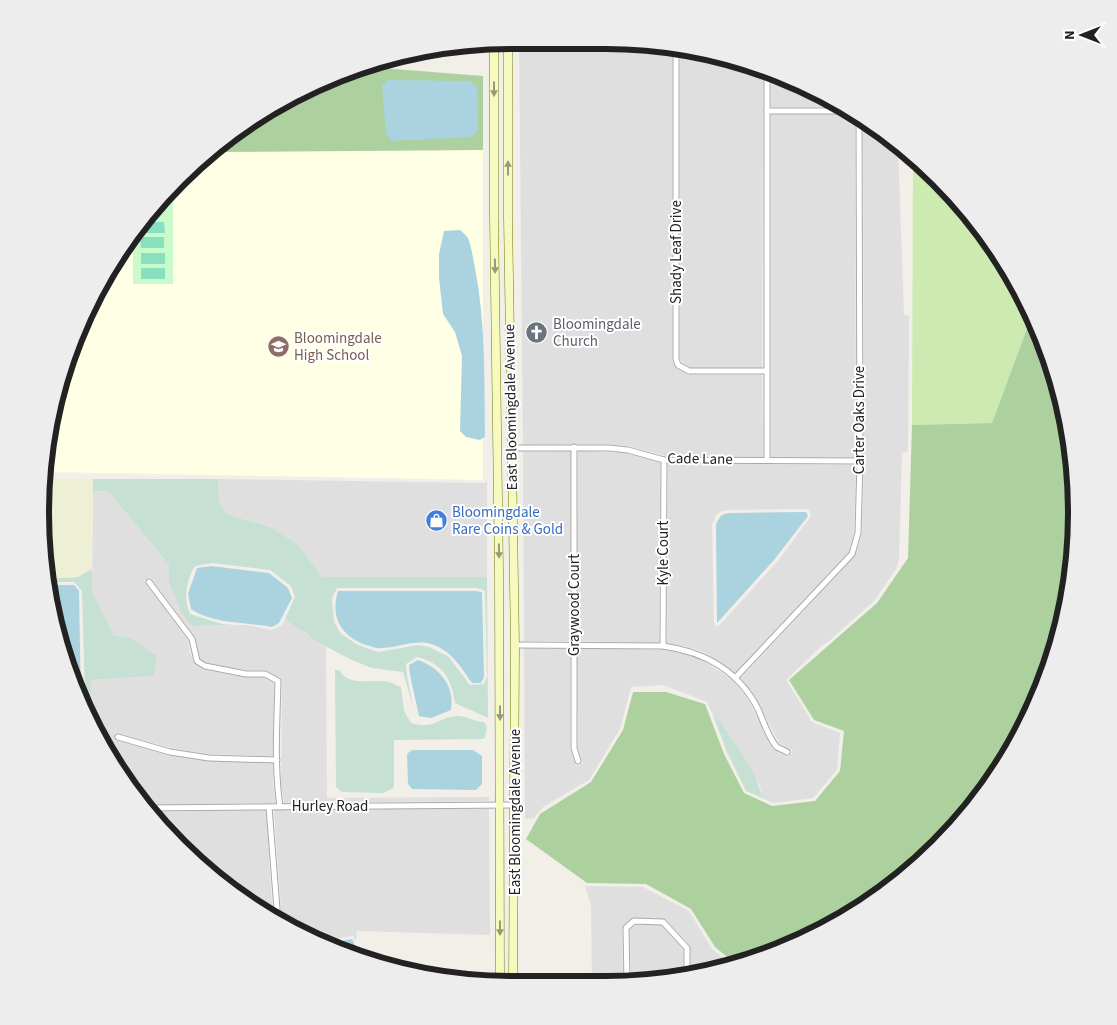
<svg xmlns="http://www.w3.org/2000/svg" width="1117" height="1025" font-family="'Source Sans 3',sans-serif">
	<style>
		.residential { fill: #e0dfdf; fill-rule: evenodd }
		.education { fill: #ffffe5 }
		.farmland { fill: #eef0d5 }
		.grass { fill: #cdebb0 }
		.forest { fill: #add19e }
		.wetland { fill: #c6e0d4; fill-rule: evenodd }
		.park { fill: #c8facc }
		.pitch { fill: #88e0be }
		.water { fill: #aad3df }
		.lines { fill: none; stroke-linecap: round; stroke-linejoin: round }
		.street-casing { stroke: #a9a9a9; stroke-width: 7 }
		.secondary-casing { stroke: #707d05; stroke-width: 9 }
		.street { stroke: #fff; stroke-width: 5 }
		.secondary { stroke: #f7fabf; stroke-width: 8 }
		.oneway { fill: #979978 }
		.labels { text-anchor: middle; dominant-baseline: central; stroke-width: 4; stroke-linejoin: round; paint-order: stroke }
		.street-label { font-size: 15px; fill: #222; stroke: #fff }
		.worship-label { font-size: 15px; fill: #5b616d; stroke: #fff; text-anchor: start }
		.education-label { font-size: 15px; fill: #785e54; stroke: #fff; text-anchor: start }
		.shop-label { font-size: 15px; fill: #366cbe; stroke: #fff; text-anchor: start }
		.rim { fill: none; stroke: #222; stroke-width: 6 }
	</style>
	<rect width="100%" height="100%" fill="#f2efe9"/>
	<g class="residential">
		<path d="M519 40 672 48V360L676 368 688 375H762L763 457 665 456 629 446 609 444 523 445Z"/>
		<path d="M680 48 697 49 763 69 762 368H690L682 363 680 358Z"/>
		<path d="M771 72 786 76 844 107H771Z"/>
		<path d="M771 114H855L856 458 771 457Z"/>
		<path d="M863 118 898 145 904 315 909 316 908 451 902 453 899 559 896 569 874 601 828 642 822 645 786 680 812 722 840 733 837 770 813 798 773 803 762 798 760 786 719 720 713 715 707 702 663 685 631 687 620 729 589 780 543 807 534 818 525 819 524 648H570V748L576 766 583 764 578 748 577 648 662 650 683 652 699 658 733 680 749 701 773 749 788 757 793 751 779 743 756 698 741 678 855 556 862 534 864 458Z"/>
		<path d="M571 451 570 641H524L523 452Z"/>
		<path d="M578 451 627 453 660 462 659 643 577 641Z"/>
		<path d="M668 463 856 465 854 532 849 552 735 673 703 652 685 646 667 643ZM729 510 806 509 809 510 811 516 777 562 719 626H716L714 623 712 525 716 515 722 511Z"/>
		<path d="M487 478V577H322L311 564 270 527 226 514 219 500 218 479 483 483 486 482Z"/>
		<path d="M93 491 109 492 169 565V582L192 626 247 625 272 630 282 625 285 619 297 628 308 634 313 640 326 647 327 798 489 797V801L284 803 281 785 282 682 281 679 265 670H246L207 663 200 659 195 637 150 577 144 581 188 640 190 653 195 664 204 670 245 677H264L274 683 273 756 209 754 171 748 116 733 114 739 168 755 208 761 273 763V786L276 803 142 805 137 800 85 709V693H91V680L154 676 157 656 131 638 114 635 92 592Z"/>
		<path d="M489 808 490 935 357 931 356 941 353 936 340 938 332 947 282 924 274 810Z"/>
		<path d="M266 810 273 920 201 868 149 812Z"/>
		<path d="M585 886 643 887 689 911 712 949 732 965 691 977 690 945 666 920 634 918 622 928 623 983 592 985 591 905Z"/>
		<path d="M636 925H661L683 949V977L631 982 630 929Z"/>
	</g>
	<path class="education" d="M483 150V480L43 472 56 390 89 303 157 201 210 152Z"/>
	<path class="farmland" d="M41 479H93L92 569 78 577 47 579Z"/>
	<path class="grass" d="M913 158 939 179 998 250 1032 315 992 423 912 425Z"/>
	<g class="forest">
		<path d="M369 67 483 76V150L210 152 225 137 304 89Z"/>
		<path d="M1032 315 1041 332 1068 421 1077 513 1068 605 1041 694 997 775 938 847 867 906 810 936 786 939 778 951 736 964 715 947 691 909 646 884 587 883 526 839 540 814 591 782 623 730 633 692H666L705 704 724 754 744 793 772 806 815 801 840 771 844 731 814 720 789 680 877 603 908 558 912 425 992 423Z"/>
	</g>
	<g class="wetland">
		<path d="M93 479H218L219 500 226 514 270 527 298 545 322 577H487L488 718 455 703C452 679 442 663 417 657L406 664 407 676 414 710 403 672 372 668 352 660 313 640 308 634 297 628 285 619 295 597 291 586 270 570 212 563 195 566C186 581 183 598 190 614L222 624 237 625 192 626 181 612 169 582V565L109 492 93 491ZM337 588H476L484 590 485 592 487 677 484 684 470 685 448 656 429 647 418 645 378 652 358 645 341 634 334 622 332 598Z"/>
		<path d="M92 569V592L114 635 131 638 157 656 154 676 91 680V693H85L82 591 74 582H55L48 587 47 579 78 577Z"/>
		<path d="M335 670H339C349 688 373 678 389 682 393 683 397 686 401 687L404 711 411 723C435 730 438 717 457 716 467 716 474 722 484 722L487 727 485 737 483 739 394 740V788L383 793 342 792 336 787Z"/>
		<path d="M713 715 719 720C735 744 756 769 762 798L746 791 727 752Z"/>
	</g>
	<path class="park" d="M173 187V284H133V237L157 201Z"/>
	<g class="pitch">
		<path d="M143 222H164L165 233H141V226Z"/>
		<path d="M140 237H164V248H141Z"/>
		<rect x="141" y="253" width="24" height="11"/>
		<rect x="141" y="268" width="24" height="11"/>
	</g>
	<g class="water">
		<path d="M388 80 470 81 477 87 478 130 471 137 392 141 386 134 382 86Z"/>
		<path d="M460 230C463 233 466 235 468 238 472 248 473 259 475 268 486 324 484 381 485 437L480 440 466 437 460 431 462 356 455 332 443 314 439 278V254L444 231Z"/>
		<path d="M806 512 808 516 774 560 717 623 716 525C719 517 721 514 729 513Z"/>
		<path d="M211 566 269 573 288 588 292 598 279 623 272 627C246 622 213 624 191 609L188 594 197 568Z"/>
		<path d="M56 585H74L79 591 81 703 76 694 52 615 50 590Z"/>
		<path d="M338 591H475L482 592 484 677 481 683H472C461 667 451 650 431 644 415 639 397 648 381 648 376 649 371 646 366 645 341 636 330 617 338 591Z"/>
		<path d="M418 660C440 668 455 686 451 710L431 718 419 716 410 675 409 665Z"/>
		<path d="M412 750H473L482 756V784L476 790 412 789 408 784 407 754Z"/>
		<path d="M352 939 356 947 354 957 335 948 341 941Z"/>
	</g>
	<g class="lines">
		<defs>
			<g id="street">
				<path d="M676 48V359L678 365 689 371H766"/>
				<path d="M767 70V460"/>
				<path d="M767 111H851"/>
				<path d="M574 447V748L578 761"/>
				<path d="M512 448H609L628 450 664 460 860 461"/>
				<path d="M149 582 192 639 197 661 205 666 246 674H265L278 681C277 723 274 765 280 807"/>
				<path d="M515 645 663 646C705 652 738 670 758 709 762 718 770 741 777 747 780 749 784 750 787 752"/>
				<path d="M663 646 664 460"/>
				<path d="M736 677 852 554 858 533 860 461 859 116"/>
				<path d="M118 737 170 752 209 758 277 760"/>
				<path d="M269 807 278 922"/>
				<path d="M145 808 515 805"/>
				<path d="M627 983 626 928 634 921 663 922 687 948V977"/>
			</g>
			<g id="secondary">
				<path d="M508 40V217L515 645 513 983"/>
				<path d="M494 42V217L499 571 500 982"/>
			</g>
		</defs>
		<use href="#street" class="street-casing"/>
		<use href="#secondary" class="secondary-casing"/>
		<use href="#street" class="street"/>
		<use href="#secondary" class="secondary"/>
	</g>
	<defs><path id="oneway-solid" d="M-6-.8H1V-3.2L6.5 0L1 3.2V.8H-6Z" transform="scale(1.25)"/></defs>
	<g class="oneway">
		<use href="#oneway-solid" transform="translate(494 89) rotate(90)"/>
		<use href="#oneway-solid" transform="translate(508 168) rotate(-90)"/>
		<use href="#oneway-solid" transform="translate(495 266) rotate(89)"/>
		<use href="#oneway-solid" transform="translate(499 551) rotate(89)"/>
		<use href="#oneway-solid" transform="translate(500 713) rotate(90)"/>
		<use href="#oneway-solid" transform="translate(500 928) rotate(90)"/>
	</g>
	<defs>
		<symbol id="church-disc" viewBox="-11 -11 22 22"><circle r="9.5" fill="#6b7280" stroke="#fff"/><path d="M-1.2-6h2.4v3.5h3.3v2.4h-3.3V6h-2.4V-.1h-3.3v-2.4h3.3Z" fill="#fff"/></symbol>
		<symbol id="school-disc" viewBox="-11 -11 22 22"><circle r="9.5" fill="#8d6e63" stroke="#fff"/><path d="M0-5L7-2L0 1L-7-2ZM-4 1L0 2.5L4 1V4Q0 6-4 4Z" fill="#fff"/></symbol>
		<symbol id="shop-disc" viewBox="-11 -11 22 22"><circle r="9.5" fill="#3f7fe0" stroke="#fff"/><path d="M-5-2.5h2.3a2.7 3.5 0 0 1 5.4 0H5L5.5 6h-11ZM-1.5-2.5h3a1.5 2.3 0 0 0-3 0Z" fill="#fff"/></symbol>
	</defs>
	<g fill-rule="evenodd">
		<use href="#church-disc" x="524" y="320" width="25" height="25"/>
		<use href="#school-disc" x="266" y="334" width="25" height="25"/>
		<use href="#shop-disc" x="424" y="508" width="25" height="25"/>
	</g>
	<g class="labels">
		<g class="street-label">
			<text transform="translate(676 252) rotate(-90)">Shady Leaf Drive</text>
			<text transform="translate(511 407) rotate(-91)">East Bloomingdale Avenue</text>
			<text transform="translate(859 420) rotate(-90)">Carter Oaks Drive</text>
			<text transform="translate(700 459) rotate(1)">Cade Lane</text>
			<text transform="translate(663 553) rotate(-90)">Kyle Court</text>
			<text transform="translate(574 605) rotate(-90)">Graywood Court</text>
			<text x="330" y="806">Hurley Road</text>
			<text transform="translate(515 812) rotate(-90)">East Bloomingdale Avenue</text>
		</g>
		<g class="worship-label">
			<text x="553" y="324">Bloomingdale<tspan x="553" dy="17">Church</tspan></text>
		</g>
		<g class="education-label">
			<text x="294" y="338">Bloomingdale<tspan x="294" dy="17">High School</tspan></text>
		</g>
		<g class="shop-label">
			<text x="452" y="512">Bloomingdale<tspan x="452" dy="17">Rare Coins &amp; Gold</tspan></text>
		</g>
	</g>
	<path d="M0 0H1117V1025H0ZM512 49H605A463 463 0 0 1 1068 512V513A463 463 0 0 1 605 976H512A463 463 0 0 1 49 513V512A463 463 0 0 1 512 49Z" fill="#ededed" fill-rule="evenodd"/>
	<path class="rim" d="M512 49H605A463 463 0 0 1 1068 512V513A463 463 0 0 1 605 976H512A463 463 0 0 1 49 513V512A463 463 0 0 1 512 49Z"/>
	<g transform="translate(1082 35) rotate(270)" stroke="#ffffff" stroke-width="4" paint-order="stroke">
	<path d="M0-4L9 19L0 12L-9 19Z" fill="#222222"/>
	<text y="-8" font-size="14" font-weight="bold" text-anchor="middle" fill="#222222">N</text>
	</g>
</svg>
